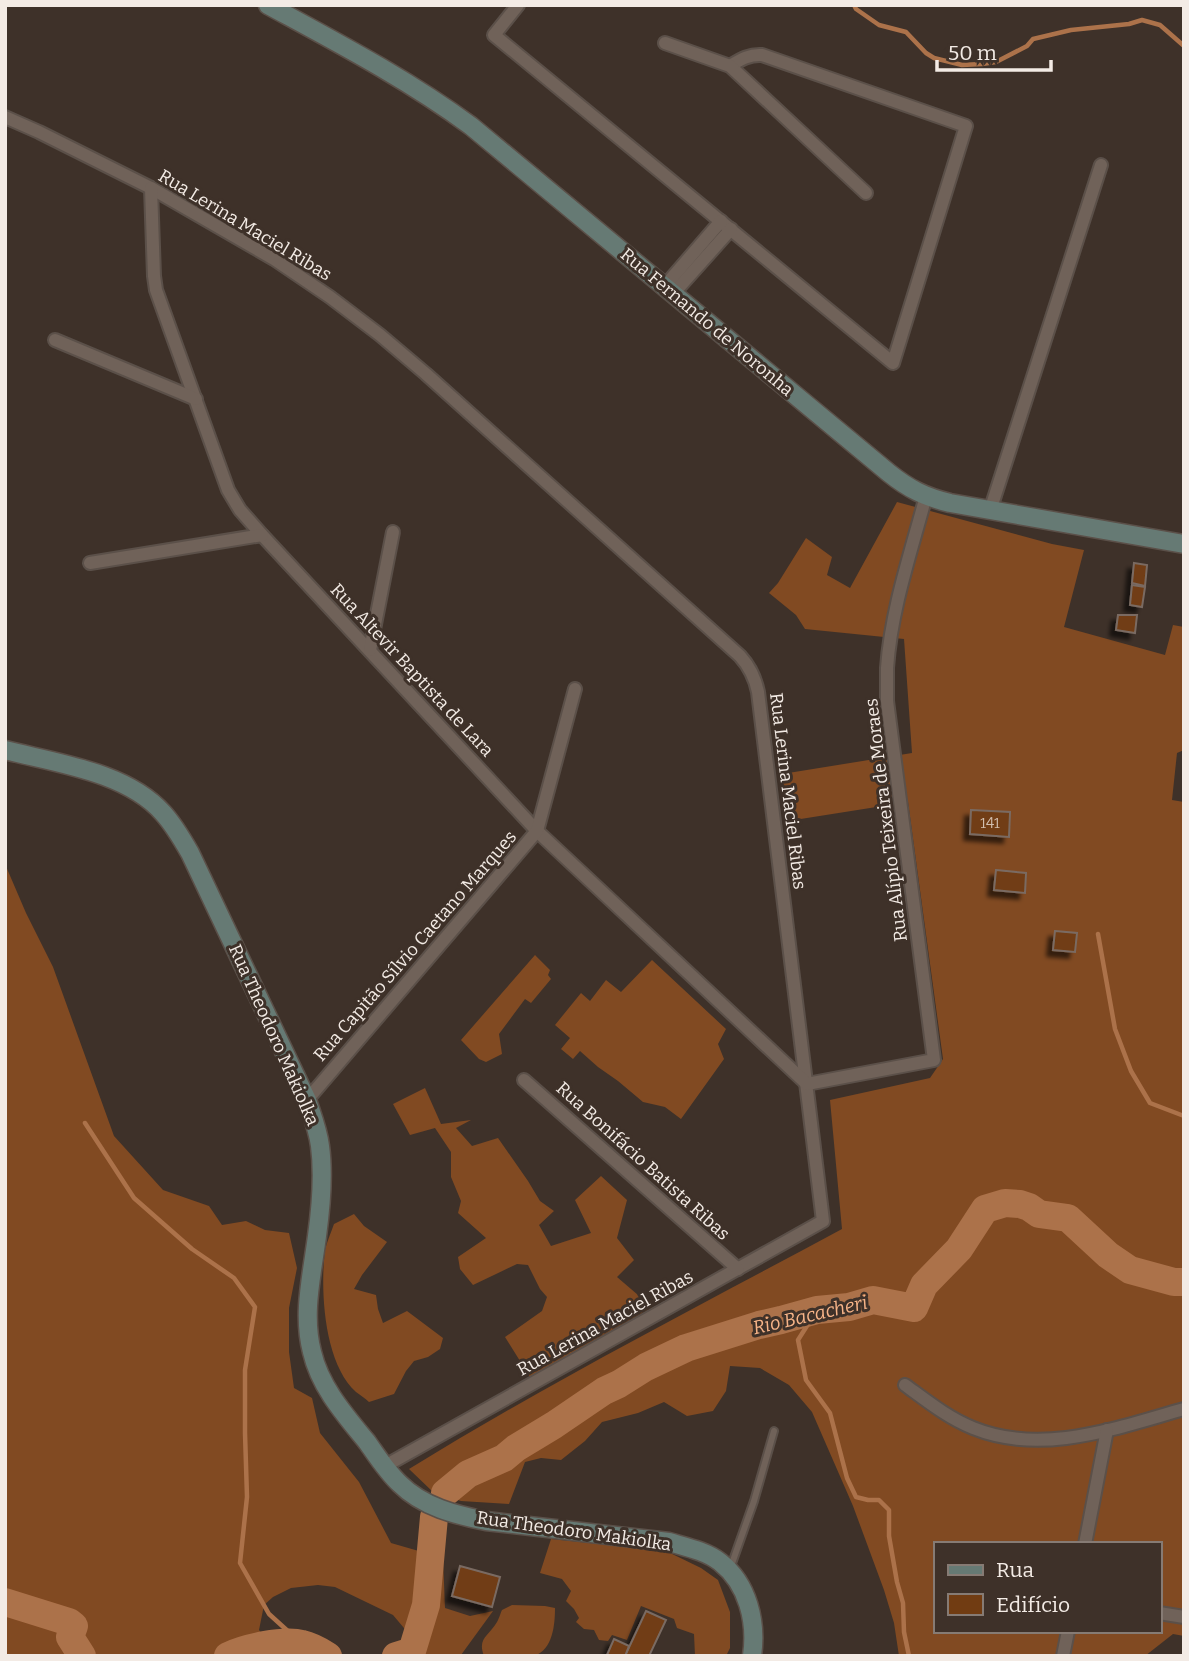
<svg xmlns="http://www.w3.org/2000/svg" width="1189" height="1661" font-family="Bitter,serif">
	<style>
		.forest { fill: #814a22; fill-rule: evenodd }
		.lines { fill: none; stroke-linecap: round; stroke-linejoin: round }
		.stream { stroke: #ac724a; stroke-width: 4.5 }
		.river { stroke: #ac724a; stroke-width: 28 }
		.building { fill: #713c12; stroke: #7a6b62; stroke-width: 2; filter: url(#shadow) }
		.lane-casing { stroke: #5b5049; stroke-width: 10 }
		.street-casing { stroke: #5b5049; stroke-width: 16 }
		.secondary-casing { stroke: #5b5049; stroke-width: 21 }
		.lane { stroke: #706259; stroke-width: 6 }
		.street { stroke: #706259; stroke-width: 12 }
		.secondary { stroke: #667a74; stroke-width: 18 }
		.labels { text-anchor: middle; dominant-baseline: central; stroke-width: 6; stroke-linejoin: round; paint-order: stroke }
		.number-label { font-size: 14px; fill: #d2bfb0 }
		.street-label { font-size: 18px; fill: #f3ebe5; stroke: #3e3129 }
		.water-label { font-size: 19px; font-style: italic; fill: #f7b488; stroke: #3e3129 }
	</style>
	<defs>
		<filter id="shadow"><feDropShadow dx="-6" dy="6" stdDeviation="2" flood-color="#0009"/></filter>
	</defs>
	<rect width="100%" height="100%" fill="#3e3129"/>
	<g class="forest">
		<path d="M897 502 1052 544 1084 550 1064 627 1165 655 1173 625 1184 627V750L1177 753 1172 800 1184 802V1636L1173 1634 1145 1656H899L894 1623 884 1590 853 1506 812 1412 789 1385 760 1368 730 1366 726 1391 713 1411 687 1416 664 1402 638 1413 602 1422 585 1441 561 1460 541 1458 525 1462 509 1504 461 1501 433 1492 409 1469C550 1382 697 1307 842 1229L830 1100 930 1078 943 1059 908 802 788 821 782 774 912 753 904 639 805 629 796 615 769 593 778 583 806 538 832 557 827 575 850 588ZM935 1544H1159V1631H935Z"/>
		<path d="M5 864 26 913 53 967 114 1136 163 1190 209 1206 222 1225 246 1221 265 1230 289 1233 297 1268 289 1308V1352L294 1388 312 1398 320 1433 359 1482 391 1543 443 1558 445 1608 470 1616 493 1611 461 1655 405 1656 409 1634 393 1615 335 1587 318 1585 291 1588 273 1597 264 1605 259 1630 272 1647 287 1656H5Z"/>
		<path d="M535 955 550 970 548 975 551 979 531 1003 525 999 499 1034 502 1054 486 1062 479 1059 461 1040Z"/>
		<path d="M652 960 726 1029 718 1044 724 1059 681 1119 665 1107 643 1102 618 1081 598 1067 580 1051 573 1059 561 1049 570 1038 555 1025 581 993 590 1001 606 980 621 992Z"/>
		<path d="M425 1088 441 1124 471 1120 456 1128 472 1146 498 1138 528 1181 540 1201 554 1211 539 1225 551 1246 591 1233 575 1200 601 1176 627 1200 617 1238 634 1260 617 1277 652 1307 530 1377 505 1337 542 1311 547 1297 540 1289 528 1265 517 1264 473 1285 460 1269 458 1257 486 1238 458 1213 461 1201 451 1177V1152L435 1128 410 1135 393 1104Z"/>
		<path d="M354 1214 364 1226 387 1242 362 1275 354 1289 376 1295 378 1309 383 1323 407 1311 443 1338 440 1349 428 1357 414 1361 406 1371 394 1394 369 1402C365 1398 360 1395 356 1392 324 1363 320 1291 325 1250 327 1241 331 1233 334 1224Z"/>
		<path d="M551 1539 666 1551 701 1568 718 1580 730 1612V1648L726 1656H695L694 1634 677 1628 674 1619 641 1606 627 1640 612 1635 608 1641 599 1640 594 1630 584 1629 576 1622 579 1618 574 1609 566 1601 571 1591 562 1579 540 1573Z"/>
		<path d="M512 1605 545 1606 555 1608C555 1624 553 1650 534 1656 525 1658 495 1656 484 1656 477 1638 489 1636 497 1622 498 1621 501 1612 502 1610Z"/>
	</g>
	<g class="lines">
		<g class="stream">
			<path d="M854 5 856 9 879 25 906 32 926 53 934 58 962 65 982 64 996 62 1027 46 1033 39 1071 30 1129 24 1142 20 1160 25 1184 46"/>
			<path d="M1098 934 1115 1029 1131 1071 1150 1103 1184 1116"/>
			<path d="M85 1123 134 1198 192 1249 234 1278 255 1307 245 1370V1433L247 1497 240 1563 269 1614 301 1643"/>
			<path d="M817 1310 798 1340 806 1380 830 1413 847 1478 856 1497 868 1500H879L889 1510V1536L897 1582 903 1603 904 1632 909 1656"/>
			<path d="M411 1656 412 1651"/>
		</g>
		<g class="river">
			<path d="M445 1493 468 1474 504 1458 516 1448 554 1425 604 1391 619 1384 646 1367 686 1348 759 1325 781 1320 817 1310 849 1307 873 1300 914 1308 924 1285 959 1249 985 1209 1005 1203 1020 1204 1029 1207 1039 1214 1068 1218 1108 1255 1130 1270 1174 1282H1184"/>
			<path d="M5 1602 69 1622 74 1626 70 1637 82 1656"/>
			<path d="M228 1656C244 1648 284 1639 302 1644 311 1646 320 1651 328 1656"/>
			<path d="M396 1656 412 1651 426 1605 434 1517"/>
		</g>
	</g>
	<g class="building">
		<path d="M1134 563 1147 565 1145 586 1132 583Z"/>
		<path d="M1132 585 1145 587 1142 607 1130 605Z"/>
		<path d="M1118 615H1137L1135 633 1116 630Z"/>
		<path d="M971 810 1010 812 1009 837 970 834Z"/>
		<path d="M996 870 1026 873 1025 893 994 890Z"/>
		<path d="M1055 931 1077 933 1075 952 1053 950Z"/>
		<path d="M460 1566 500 1577 492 1607 452 1596Z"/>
		<path d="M646 1611 666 1620 649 1656H625Z"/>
		<path d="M614 1639 629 1646 625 1656 607 1655Z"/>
	</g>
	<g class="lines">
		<defs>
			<path id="lane" d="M730 1569 754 1501 774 1431"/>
			<g id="street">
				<path d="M518 5 494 35 893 363 966 126 762 55C749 54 740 60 730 66"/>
				<path d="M665 43 730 66 866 193"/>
				<path d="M5 117 39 132 151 188 274 259 330 297 380 335 426 374 740 656C750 667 755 677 758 692L823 1221 385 1466"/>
				<path d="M151 188 154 276 156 290 228 490 240 510 262 535 537 831 807 1084 934 1060 887 701C887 690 887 679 887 668 891 610 911 552 926 496"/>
				<path d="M664 287 721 221"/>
				<path d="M673 294 731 229"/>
				<path d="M55 340 196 399"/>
				<path d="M990 511 1101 165"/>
				<path d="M90 563 262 535"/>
				<path d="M370 650 393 532"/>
				<path d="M524 1080 738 1269"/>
				<path d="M307 1100 537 831 575 689"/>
				<path d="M905 1385C927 1401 948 1418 973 1428 1042 1456 1116 1428 1184 1409"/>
				<path d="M1085 1544 1107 1430"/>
				<path d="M1159 1613 1184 1617"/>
				<path d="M1063 1656 1068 1631"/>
			</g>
			<g id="secondary">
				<path d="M268 5C338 43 407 79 471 126L889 473C909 489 925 497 950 503L1184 544"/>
				<path d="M5 750C56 763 127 772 163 813 174 825 182 839 190 853L307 1100C312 1115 318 1130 320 1146 324 1176 321 1207 317 1236 312 1275 302 1314 312 1352 320 1387 345 1415 367 1442 377 1456 387 1472 400 1484 423 1507 456 1515 486 1521L669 1542C686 1547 706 1551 720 1562 748 1584 757 1622 752 1656"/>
			</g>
		</defs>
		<use href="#lane" class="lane-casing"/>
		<use href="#street" class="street-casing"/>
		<use href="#secondary" class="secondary-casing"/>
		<use href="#lane" class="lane"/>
		<use href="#street" class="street"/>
		<use href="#secondary" class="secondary"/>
	</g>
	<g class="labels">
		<g class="number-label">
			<text x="990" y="823">141</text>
		</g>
		<g class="street-label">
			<text transform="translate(245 225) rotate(31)">Rua Lerina Maciel Ribas</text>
			<text transform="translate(707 322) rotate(40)">Rua Fernando de Noronha</text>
			<text transform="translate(412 670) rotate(47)">Rua Altevir Baptista de Lara</text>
			<text transform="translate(788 791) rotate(83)">Rua Lerina Maciel Ribas</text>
			<text transform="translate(886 820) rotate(-97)">Rua Alípio Teixeira de Moraes</text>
			<text transform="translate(415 946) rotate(-49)">Rua Capitão Sílvio Caetano Marques</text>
			<text transform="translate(274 1035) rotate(66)">Rua Theodoro Makiolka</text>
			<text transform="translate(643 1161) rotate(42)">Rua Bonifácio Batista Ribas</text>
			<text transform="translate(605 1323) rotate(-29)">Rua Lerina Maciel Ribas</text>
			<text transform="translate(574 1531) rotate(8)">Rua Theodoro Makiolka</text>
		</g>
		<g class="water-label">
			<text transform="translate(810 1315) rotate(-13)">Rio Bacacheri</text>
		</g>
	</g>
	<rect width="1189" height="1661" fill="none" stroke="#f3ebe5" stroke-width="14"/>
	<rect x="934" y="1542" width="228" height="91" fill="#3e3129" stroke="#867b74" stroke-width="2"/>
	<rect x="948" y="1565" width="35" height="10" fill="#667a74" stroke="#867b74" stroke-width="2"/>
	<text x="996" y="1577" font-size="21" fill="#f3ebe5">Rua</text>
	<rect x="948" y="1594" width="35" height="21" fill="#713c12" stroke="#867b74" stroke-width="2"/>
	<text x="996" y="1612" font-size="21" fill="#f3ebe5">Edifício</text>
	<path d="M937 60v10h114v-10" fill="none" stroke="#f3ebe5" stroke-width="3.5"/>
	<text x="948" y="60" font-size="21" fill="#f3ebe5" stroke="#3e3129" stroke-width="5" paint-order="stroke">50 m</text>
</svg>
